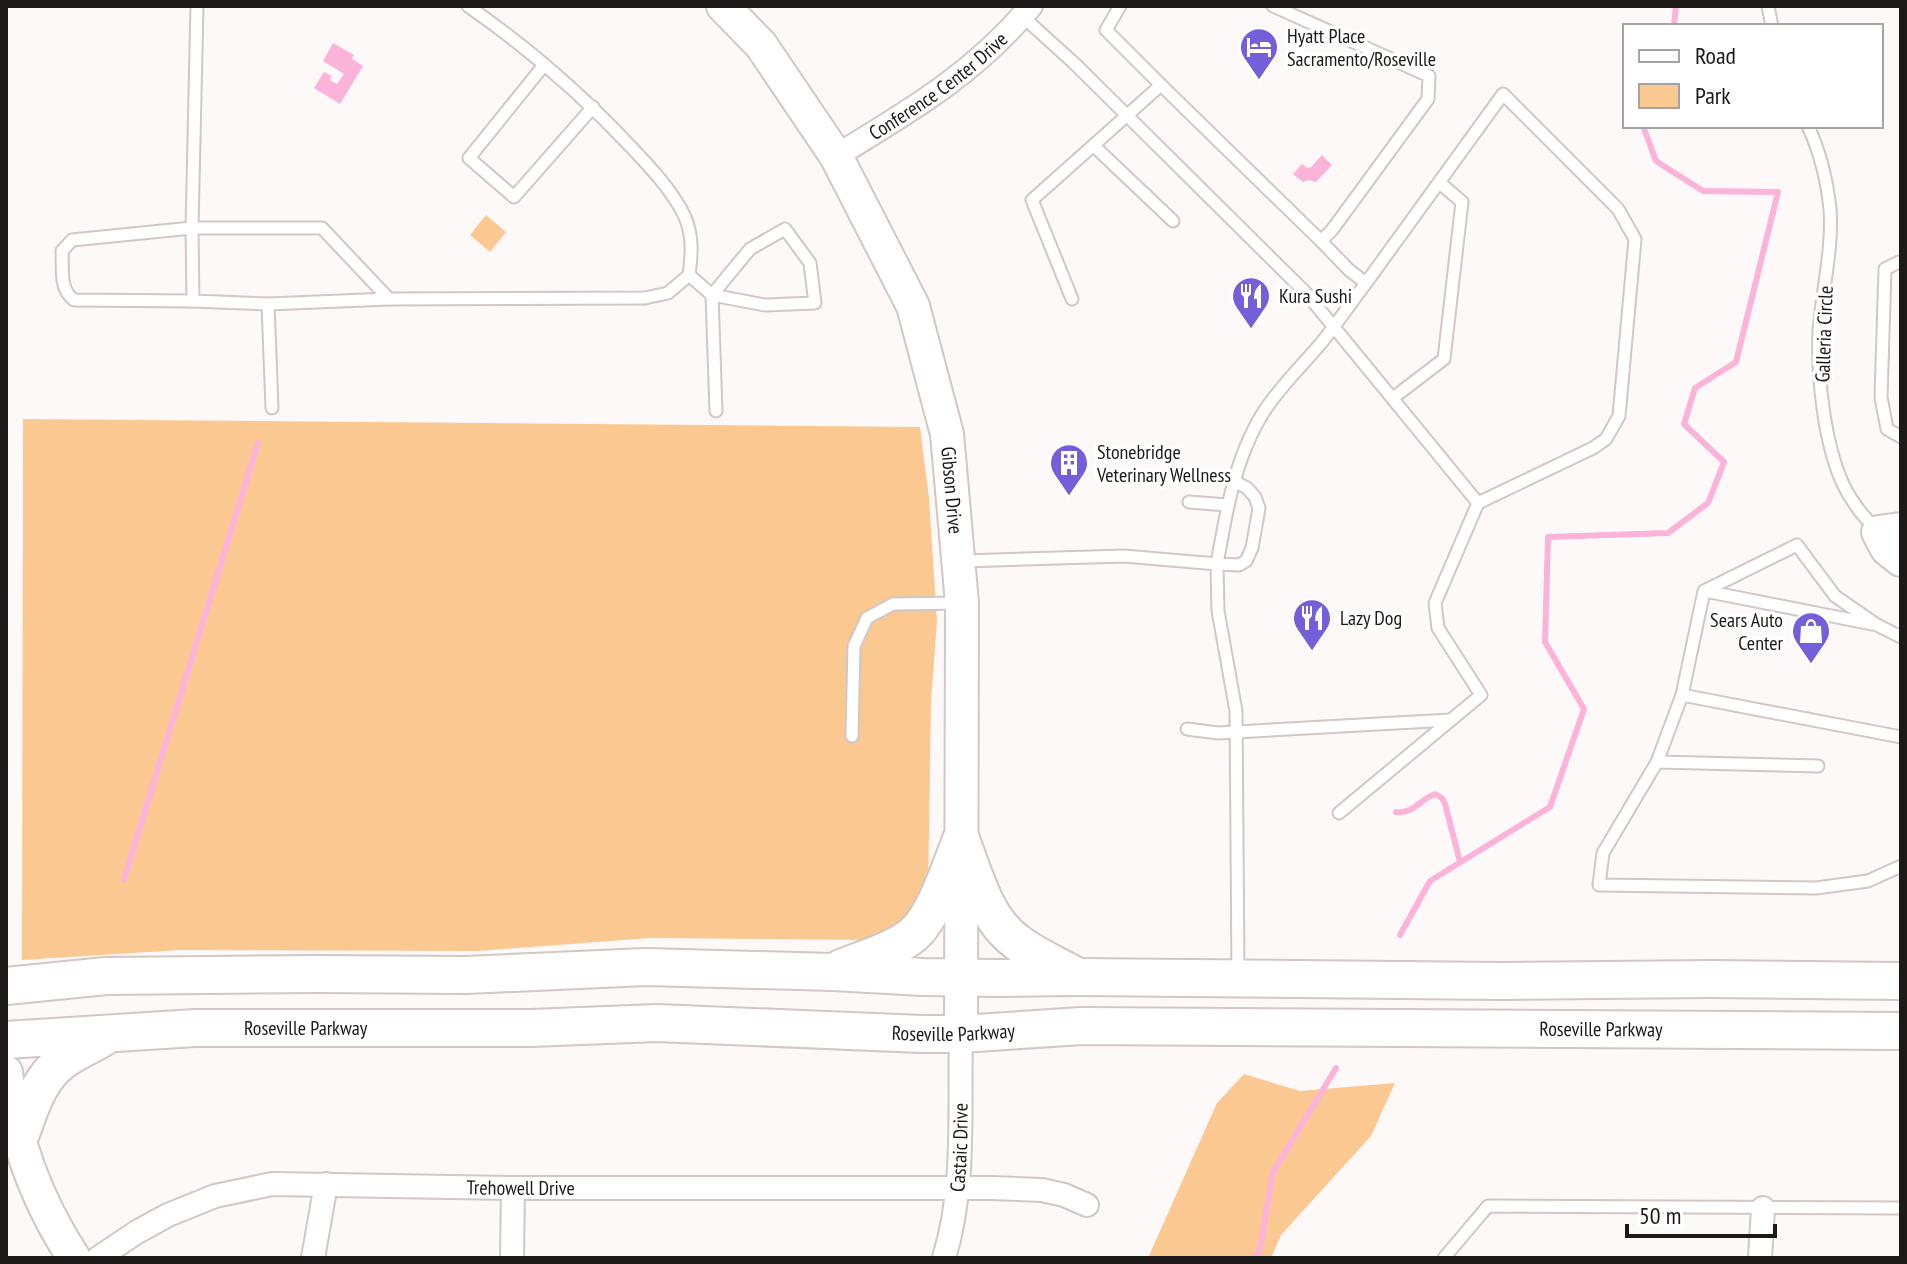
<svg xmlns="http://www.w3.org/2000/svg" width="1907" height="1264" font-family="'PT Sans Narrow',sans-serif">
	<style>
		.green { fill: #fcc892 }
		.water { fill: #fcb3d9 }
		.lines { fill: none; stroke-linecap: round; stroke-linejoin: round }
		.stream { stroke: #fcb3d9; stroke-width: 6 }
		.lane-casing { stroke: #d1c7c5; stroke-width: 15 }
		.street-casing { stroke: #d1c7c5; stroke-width: 26 }
		.secondary-casing { stroke: #d1c7c5; stroke-width: 36 }
		.primary-casing { stroke: #d1c7c5; stroke-width: 40 }
		.lane { stroke: #fff; stroke-width: 11 }
		.street { stroke: #fff; stroke-width: 22 }
		.secondary { stroke: #fff; stroke-width: 32 }
		.primary { stroke: #fff; stroke-width: 36 }
		.labels { text-anchor: middle; dominant-baseline: central; stroke-width: 7; stroke-linejoin: round; paint-order: stroke }
		.poi-label { font-size: 20px; fill: #1c1918; stroke: #fff; text-anchor: start }
		.street-label { font-size: 20px; fill: #1c1918; stroke: #fff }
	</style>
	<rect width="100%" height="100%" fill="#fef9f9"/>
	<g class="green">
		<path d="M486 215 506 232 490 252 470 235Z"/>
		<path d="M23 419 920 427 929 498 937 621 931 702 928 894 915 921 873 940 650 938 478 951 181 950 22 960Z"/>
		<path d="M1244 1074 1300 1091 1395 1083 1371 1136 1281 1235 1271 1258H1148L1217 1103Z"/>
	</g>
	<g class="water">
		<path d="M333 43 354 55 352 59 363 66 340 104 314 88 324 72 332 76 330 80 337 84 344 74 323 61Z"/>
		<path d="M1322 155 1332 165 1316 182 1309 180 1303 182 1293 174 1302 164 1307 168 1311 167Z"/>
	</g>
	<g class="lines">
		<g class="stream">
			<path d="M1674 26 1676 6"/>
			<path d="M1396 812C1414 814 1420 799 1435 794L1442 798 1445 804 1460 862"/>
			<path d="M124 879 258 443"/>
			<path d="M1400 935 1430 881 1550 807 1584 709 1545 642 1548 537 1668 533 1708 503 1724 462 1684 424 1695 388 1736 362 1778 192 1703 191 1656 161 1643 126"/>
			<path d="M1256 1258 1261 1243 1273 1172 1336 1068"/>
		</g>
		<defs>
			<g id="lane">
				<path d="M197 6 192 228 193 301 268 304 389 299 645 298 668 293 689 275C692 254 693 234 684 215 671 189 650 167 631 147 582 95 527 47 468 6"/>
				<path d="M1768 6 1772 26"/>
				<path d="M1022 16 1074 63 1306 293 1478 503 1435 603 1438 628 1481 695 1339 813"/>
				<path d="M544 65 469 158 514 197 593 107"/>
				<path d="M1161 85 1321 241"/>
				<path d="M1808 126C1820 152 1827 180 1830 209 1833 249 1822 291 1819 331 1817 375 1824 441 1842 482 1850 499 1864 518 1878 531"/>
				<path d="M1094 146 1173 221"/>
				<path d="M1899 262 1885 269 1881 397 1887 429 1901 437"/>
				<path d="M689 275 712 295 765 305 815 303 810 263 785 229 750 249 712 295 716 411"/>
				<path d="M1366 283 1503 94 1618 209 1635 239 1619 416 1606 439 1593 448 1478 503"/>
				<path d="M1072 299 1032 200 1161 85 1106 30 1120 6"/>
				<path d="M193 301 74 300C59 289 63 269 62 251L72 240 192 228H322L389 299"/>
				<path d="M268 304 272 408"/>
				<path d="M1393 398 1444 359 1462 202 1440 183"/>
				<path d="M1234 481 1247 488 1255 497 1259 508 1252 548 1246 561 1239 565 1217 564C1226 512 1235 458 1263 413 1280 386 1302 366 1322 342 1337 323 1351 303 1366 283L1349 270 1321 241 1332 230 1428 99 1429 76 1273 6"/>
				<path d="M1189 502 1227 505"/>
				<path d="M963 561 1124 556 1217 564 1218 611 1236 711 1238 974"/>
				<path d="M1705 591 1872 624"/>
				<path d="M1682 695 1704 591 1797 545 1835 596 1877 625 1901 637"/>
				<path d="M1187 729 1218 733 1450 720"/>
				<path d="M852 736 854 646 867 618 893 604 961 603"/>
				<path d="M1901 737 1682 695 1657 762 1603 853 1599 885 1816 888 1868 881 1901 866"/>
				<path d="M1657 762 1818 766"/>
				<path d="M1444 1258 1488 1206 1901 1208"/>
			</g>
			<g id="street">
				<path id="s1" d="M836 156C910 111 974 74 1031 6"/>
				<path id="s2" d="M98 1258 137 1232 168 1215 215 1196 272 1184 513 1188H992L1042 1190 1064 1195 1087 1205"/>
				<path d="M313 1258 326 1184"/>
				<path d="M512 1258 513 1188"/>
				<path id="s3" d="M944 1258C966 1186 959 1109 961 1034"/>
				<path d="M1760 1258 1763 1208"/>
			</g>
			<g id="secondary">
				<path id="s4" d="M723 6 761 45 836 156 913 306 947 434 962 603 961 1034"/>
				<path d="M1901 529 1878 532 1887 549 1901 560"/>
				<path d="M6 1072C14 1140 36 1200 74 1258"/>
			</g>
			<g id="primary">
				<path d="M961 840C975 875 985 919 1017 942 1035 956 1057 965 1076 976"/>
				<path d="M841 968C863 959 897 949 914 934 935 915 950 867 961 840"/>
				<path d="M6 986 106 976 316 974 466 975 646 967 833 972 923 977 997 978 1078 977 1502 981 1711 979 1901 981"/>
				<path id="s5" d="M6 1040 195 1028H531L657 1023 922 1034H961L1081 1026 1901 1031"/>
				<path d="M6 1127 18 1141C29 1114 36 1082 60 1063 72 1053 90 1046 104 1037"/>
			</g>
		</defs>
		<use href="#lane" class="lane-casing"/>
		<use href="#street" class="street-casing"/>
		<use href="#secondary" class="secondary-casing"/>
		<use href="#primary" class="primary-casing"/>
		<use href="#lane" class="lane"/>
		<use href="#street" class="street"/>
		<use href="#secondary" class="secondary"/>
		<use href="#primary" class="primary"/>
	</g>
	<defs>
		<symbol id="hotel-pin" viewBox="-11 -11 22 30"><path d="M0 17L-7.5 6A9.5 9.5 0 1 1 7.5 6Z" fill="#735fd9" stroke="#fff"/><path d="M-6-4.5h1.5V1H6V5H4.5V3h-9V5H-6ZM-4 0a1.8 1.8 0 1 1 3.6 0ZM.5 0V-2.5h3Q6-2.5 6 0Z" fill="#fff"/></symbol>
		<symbol id="restaurant-pin" viewBox="-11 -11 22 30"><path d="M0 17L-7.5 6A9.5 9.5 0 1 1 7.5 6Z" fill="#735fd9" stroke="#fff"/><path d="M-5-6h1v4h1v-4h1v4h1v-4h1v5L-1.5 .5V6h-2V.5L-5-1ZM5-6V6H3V1.5H1.5Q1.5-4 5-6Z" fill="#fff"/></symbol>
		<symbol id="building-pin" viewBox="-11 -11 22 30"><path d="M0 17L-7.5 6A9.5 9.5 0 1 1 7.5 6Z" fill="#735fd9" stroke="#fff"/><path d="M-4-6H4V6H1V3H-1V6H-4ZM-2.5-4.3h1.7v1.8h-1.7ZM.8-4.3h1.7v1.8H.8ZM-2.5-1h1.7V.8h-1.7ZM.8-1h1.7V.8H.8Z" fill="#fff"/></symbol>
		<symbol id="shop-pin" viewBox="-11 -11 22 30"><path d="M0 17L-7.5 6A9.5 9.5 0 1 1 7.5 6Z" fill="#735fd9" stroke="#fff"/><path d="M-5-2.5h2.3a2.7 3.5 0 0 1 5.4 0H5L5.5 6h-11ZM-1.5-2.5h3a1.5 2.3 0 0 0-3 0Z" fill="#fff"/></symbol>
	</defs>
	<g fill-rule="evenodd">
		<use href="#hotel-pin" x="1237" y="25" width="44" height="60"/>
		<use href="#restaurant-pin" x="1229" y="274" width="44" height="60"/>
		<use href="#building-pin" x="1047" y="441" width="44" height="60"/>
		<use href="#restaurant-pin" x="1290" y="596" width="44" height="60"/>
		<use href="#shop-pin" x="1789" y="609" width="44" height="60"/>
	</g>
	<g class="labels">
		<g class="poi-label">
			<text x="1287" y="36">Hyatt Place<tspan x="1287" dy="23">Sacramento/Roseville</tspan></text>
			<text x="1279" y="296">Kura Sushi</text>
			<text x="1097" y="452">Stonebridge<tspan x="1097" dy="23">Veterinary Wellness</tspan></text>
			<text x="1340" y="618">Lazy Dog</text>
			<text x="1783" y="620" text-anchor="end">Sears Auto<tspan x="1783" dy="23">Center</tspan></text>
		</g>
		<g class="street-label">
			<text stroke="none"><textPath href="#s1" startOffset="124">Conference Center Drive</textPath></text>
			<text transform="translate(1824 334) rotate(-88)">Galleria Circle</text>
			<text stroke="none"><textPath href="#s4" startOffset="546">Gibson Drive</textPath></text>
			<text stroke="none"><textPath href="#s5" startOffset="300">Roseville Parkway</textPath></text>
			<text stroke="none"><textPath href="#s5" startOffset="1596">Roseville Parkway</textPath></text>
			<text stroke="none"><textPath href="#s5" startOffset="948">Roseville Parkway</textPath></text>
			<text stroke="none"><textPath href="#s3" startOffset="112">Castaic Drive</textPath></text>
			<text stroke="none"><textPath href="#s2" startOffset="440">Trehowell Drive</textPath></text>
		</g>
	</g>
	<rect width="1907" height="1264" fill="none" stroke="#1c1918" stroke-width="16"/>
	<rect x="1623" y="24" width="260" height="104" fill="#ffffff" stroke="#a4a3a3" stroke-width="2"/>
	<rect x="1639" y="50" width="40" height="12" fill="#ffffff" stroke="#a4a3a3" stroke-width="2"/>
	<text x="1695" y="64" font-size="24" fill="#1c1918">Road</text>
	<rect x="1639" y="84" width="40" height="24" fill="#fcc892" stroke="#a4a3a3" stroke-width="2"/>
	<text x="1695" y="104" font-size="24" fill="#1c1918">Park</text>
	<path d="M1627 1224v12h148v-12" fill="none" stroke="#1c1918" stroke-width="4"/>
	<text x="1639" y="1224" font-size="24" fill="#1c1918" stroke="#ffffff" stroke-width="6" paint-order="stroke">50 m</text>
</svg>
